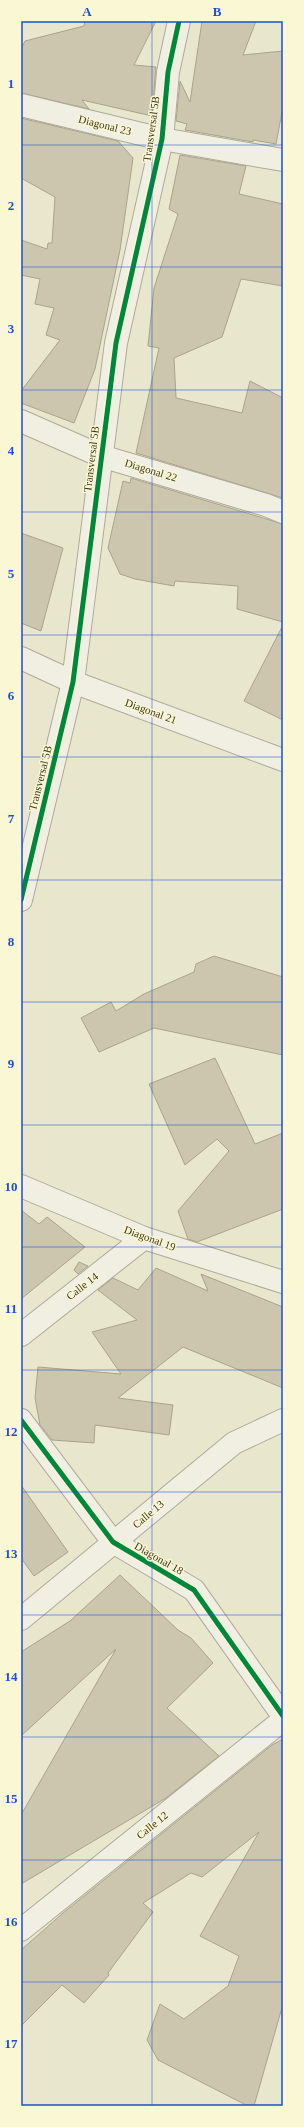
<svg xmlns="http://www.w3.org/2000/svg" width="304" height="2127" font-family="Georgia,serif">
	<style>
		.building { fill: #ccc6af; stroke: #a9a38d }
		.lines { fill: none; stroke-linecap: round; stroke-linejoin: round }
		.minor-casing { stroke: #aeaa97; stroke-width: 24 }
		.minor { stroke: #f0efe2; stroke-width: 22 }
		.cycleway-casing { stroke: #faf7d5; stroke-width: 8 }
		.cycleway { stroke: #00873e; stroke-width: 5 }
		.grid { fill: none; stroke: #1d4ed8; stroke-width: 1; stroke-opacity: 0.55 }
		.labels { text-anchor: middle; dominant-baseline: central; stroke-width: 3; stroke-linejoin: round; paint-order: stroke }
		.street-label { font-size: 11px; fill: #3f351d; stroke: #faf7d5 }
		.neatline { fill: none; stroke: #1d4ed8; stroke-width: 1.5 }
		.grid-label { font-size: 13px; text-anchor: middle; font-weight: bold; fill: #1d4ed8 }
	</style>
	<rect width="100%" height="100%" fill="#e8e7ce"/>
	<g class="building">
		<path d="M85 21H156L134 65 156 67 152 116 82 100 89 109 21 93V49L25 41 84 26Z"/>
		<path d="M202 21H256L243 55 283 51V107L276 144 253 140V142L185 130 187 124 176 121 180 81 190 102Z"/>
		<path d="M21 118 118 141 133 158 120 250 95 369 74 423 21 403V391L60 340 46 335 54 308 35 304 40 279 21 275V240L47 249 48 243H52L55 197 21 178Z"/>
		<path d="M180 155 246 166 239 194 283 204V286L241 279 222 337 174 358 176 398 242 413 250 381 283 398V498L136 453 159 348 148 346 154 288 178 214 169 209Z"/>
		<path d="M131 478 283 524V622L237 609 238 586 175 581 174 586 135 579 120 574 108 548 123 481 130 483Z"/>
		<path d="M21 533 63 548 41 631 21 623Z"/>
		<path d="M283 625V720L244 701Z"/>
		<path d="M214 956 283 977V1055L154 1028 99 1052 81 1018 111 1002 116 1011 144 994 194 972 196 964Z"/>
		<path d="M215 1058 255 1144 283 1133V1209L197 1242 188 1239 178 1211 229 1151 217 1139 185 1165 149 1084Z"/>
		<path d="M21 1210 39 1224 47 1217 85 1247 21 1299Z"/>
		<path d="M79 1262 88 1266 78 1274 74 1270Z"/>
		<path d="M156 1268 208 1291 201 1274 283 1307V1388L183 1347 118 1398 173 1405 169 1435 95 1425 94 1443 52 1440 40 1425 35 1398 38 1367 121 1374 92 1332 137 1320 98 1290 113 1278 138 1290Z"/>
		<path d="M21 1485 68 1552 34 1576 21 1558Z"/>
		<path d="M120 1575 178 1630 191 1638 213 1663 167 1708 219 1756 166 1798 21 1884V1815L116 1649 21 1736V1652L70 1621Z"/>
		<path d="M283 1739V2004L254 2106H248L158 2060 147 2040 160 2004 184 2019 228 1986 239 1956 200 1936 259 1832 202 1877 191 1873 143 1903 153 1912 108 1973 109 1975 84 2003 62 1985 21 2026V1950L63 1913 272 1745Z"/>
	</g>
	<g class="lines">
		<defs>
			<g id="minor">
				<path d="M21 105 162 139 283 160"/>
				<path d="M21 421 101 456 266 505 283 512"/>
				<path d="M21 658 73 682 283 760"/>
				<path d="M21 900 73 682 116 343 162 139 168 72 179 21"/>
				<path d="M21 1186 144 1238 283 1282"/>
				<path d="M21 1335 144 1238"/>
				<path d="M21 1420 113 1542 194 1590 283 1716"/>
				<path d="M21 1619 234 1443 283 1420"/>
				<path d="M21 1930 283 1720"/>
			</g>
		</defs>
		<use href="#minor" class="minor-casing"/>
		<use href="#minor" class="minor"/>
		<defs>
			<g id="cycleway">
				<path d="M21 900 73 682 116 343 162 139 168 72 179 21"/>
				<path d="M21 1420 113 1542 194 1590 283 1716"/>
			</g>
		</defs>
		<use href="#cycleway" class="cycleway-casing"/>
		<use href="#cycleway" class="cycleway"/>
	</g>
	<path class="grid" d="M152 21V2106M21 145H283M21 267H283M21 390H283M21 512H283M21 635H283M21 757H283M21 880H283M21 1002H283M21 1125H283M21 1247H283M21 1370H283M21 1492H283M21 1615H283M21 1737H283M21 1860H283M21 1982H283"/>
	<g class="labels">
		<g class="street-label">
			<text transform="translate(105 125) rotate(14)">Diagonal 23</text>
			<text transform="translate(151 129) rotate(-82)">Transversal 5B</text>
			<text transform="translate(91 459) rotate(-83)">Transversal 5B</text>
			<text transform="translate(151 470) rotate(17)">Diagonal 22</text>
			<text transform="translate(151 711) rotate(20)">Diagonal 21</text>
			<text transform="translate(40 778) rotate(-76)">Transversal 5B</text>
			<text transform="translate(150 1238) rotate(20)">Diagonal 19</text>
			<text transform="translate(82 1286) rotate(-38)">Calle 14</text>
			<text transform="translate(148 1514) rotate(-40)">Calle 13</text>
			<text transform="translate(159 1558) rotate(30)">Diagonal 18</text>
			<text transform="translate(152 1825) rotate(-39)">Calle 12</text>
		</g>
	</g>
	<rect width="304" height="2127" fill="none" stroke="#faf7d5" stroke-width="44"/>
	<rect x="22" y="22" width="260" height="2083" class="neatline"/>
	<g class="grid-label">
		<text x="87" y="16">A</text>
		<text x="217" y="16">B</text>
		<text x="11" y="88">1</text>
		<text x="11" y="210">2</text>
		<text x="11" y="333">3</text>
		<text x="11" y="455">4</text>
		<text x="11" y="578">5</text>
		<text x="11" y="700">6</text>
		<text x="11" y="823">7</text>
		<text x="11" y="946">8</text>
		<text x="11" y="1068">9</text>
		<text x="11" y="1191">10</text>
		<text x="11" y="1313">11</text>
		<text x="11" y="1436">12</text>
		<text x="11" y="1558">13</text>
		<text x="11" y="1681">14</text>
		<text x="11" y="1803">15</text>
		<text x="11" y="1926">16</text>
		<text x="11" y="2048">17</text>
	</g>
</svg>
